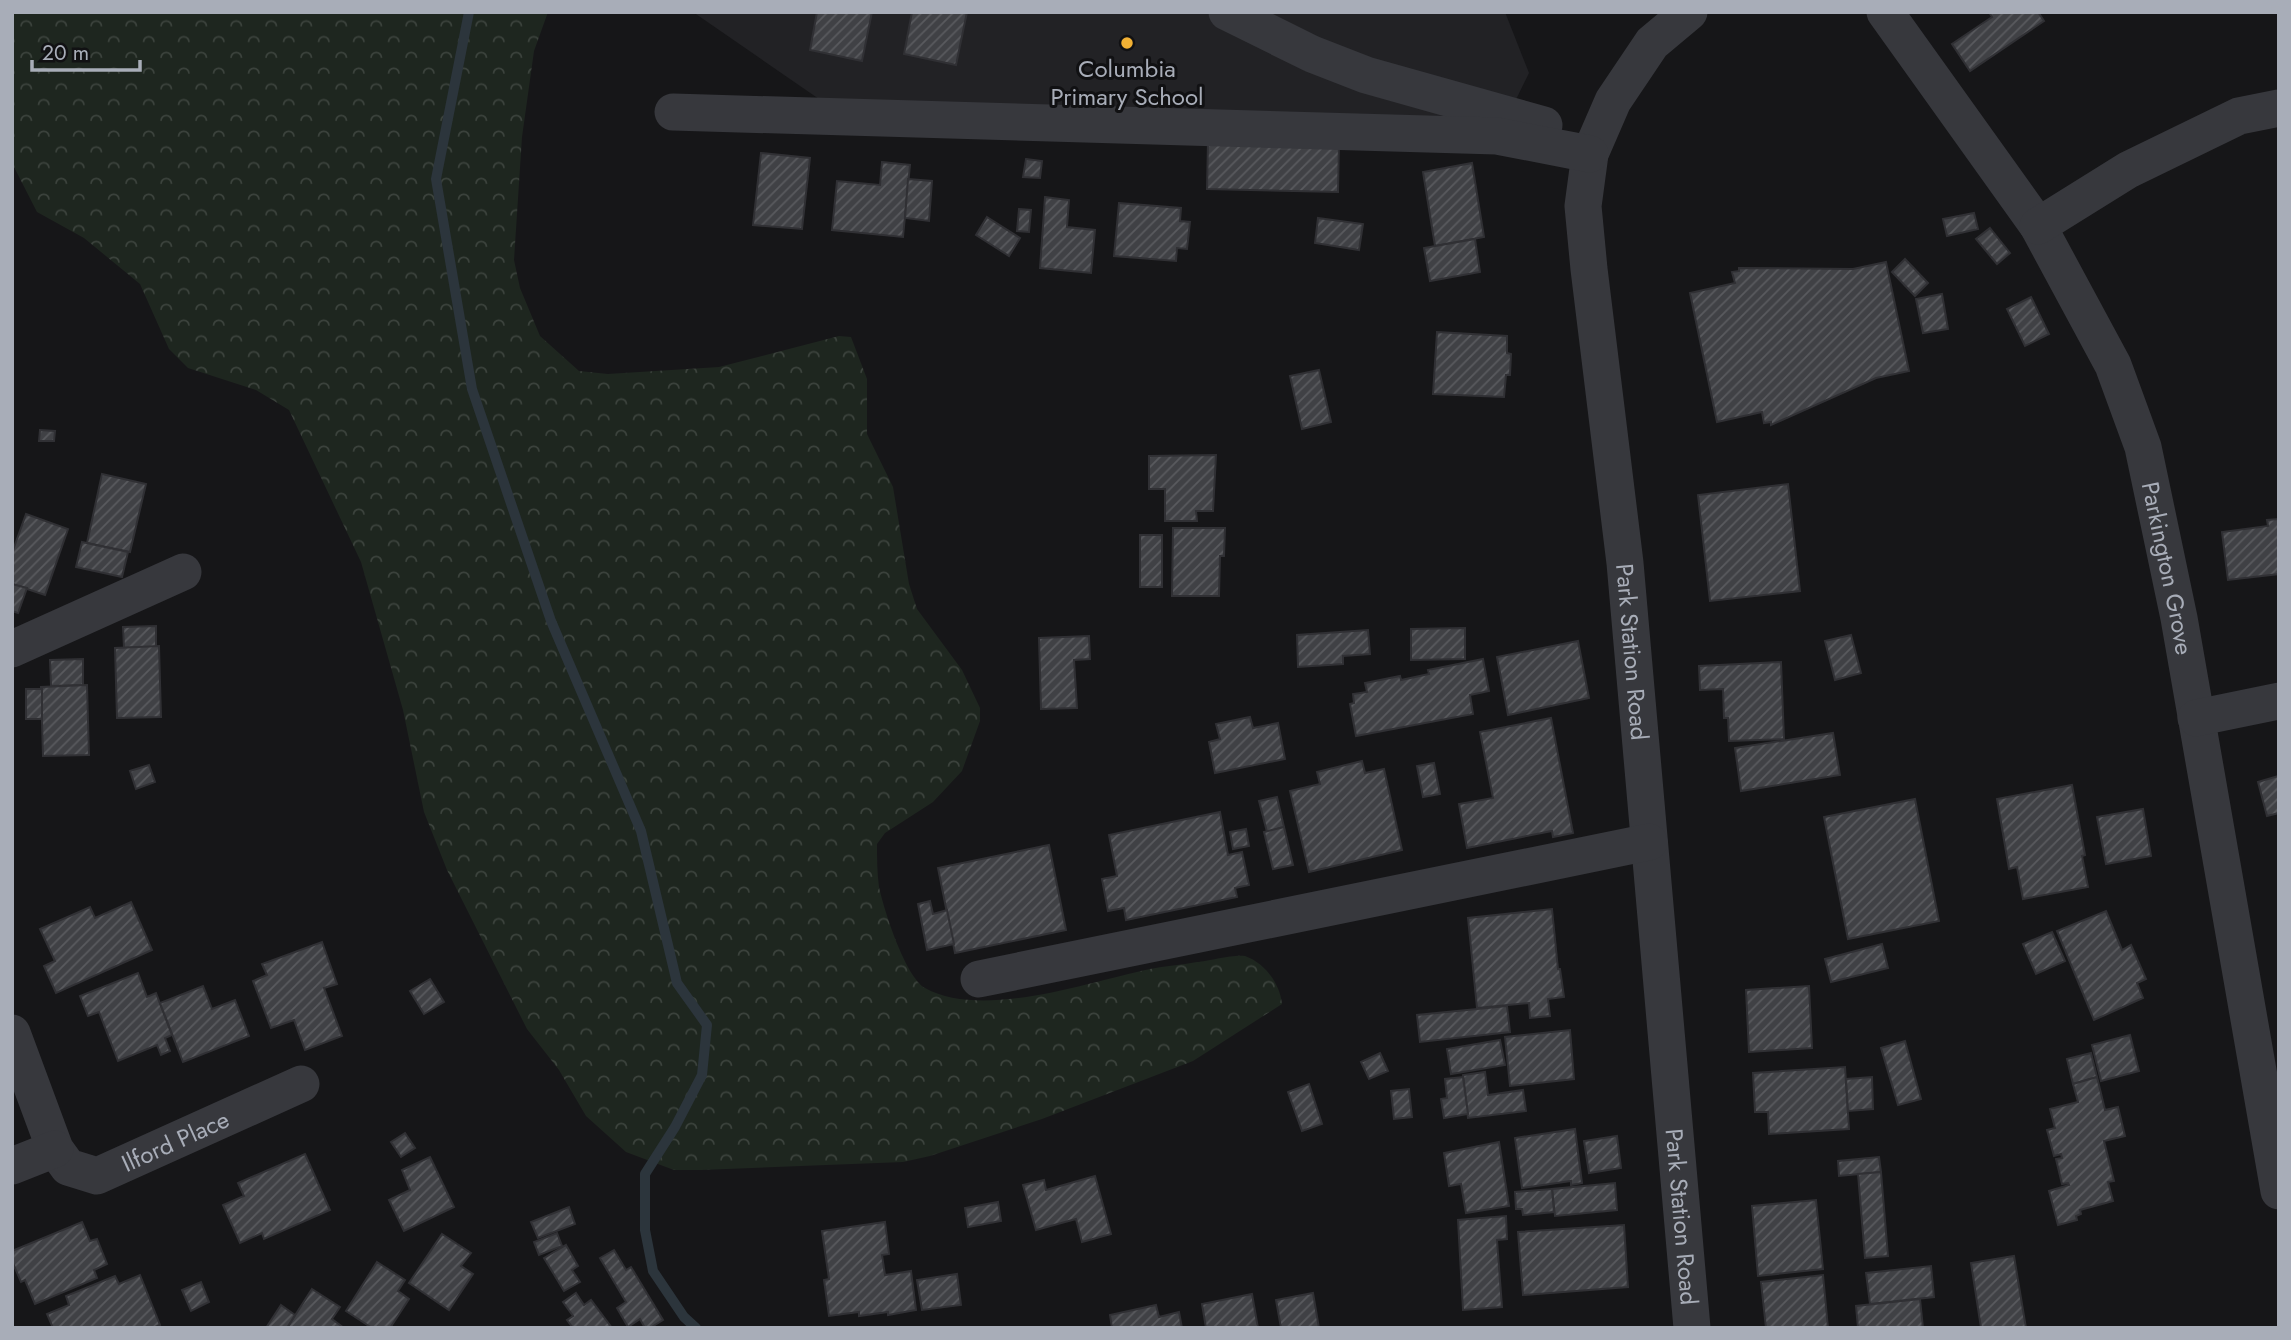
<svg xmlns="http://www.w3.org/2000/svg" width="2291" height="1340" font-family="Jost,sans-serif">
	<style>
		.built { fill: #222225 }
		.forest { fill: url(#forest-crowns) }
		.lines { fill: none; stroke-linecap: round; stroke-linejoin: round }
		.stream { stroke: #2c353c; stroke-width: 10 }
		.building { fill: url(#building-hatch); stroke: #303034; stroke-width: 2 }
		.minor { stroke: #37383d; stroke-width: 37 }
		.poi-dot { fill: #f2b134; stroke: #111113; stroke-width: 2.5 }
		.labels { text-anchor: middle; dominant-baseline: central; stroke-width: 6; stroke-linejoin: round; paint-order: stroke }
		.poi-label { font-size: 24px; fill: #a8adb8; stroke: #111113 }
		.street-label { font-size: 24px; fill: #a8adb8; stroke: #111113 }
	</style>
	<defs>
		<pattern id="forest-crowns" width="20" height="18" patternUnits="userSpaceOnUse" patternTransform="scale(1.75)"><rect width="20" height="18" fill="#1e261f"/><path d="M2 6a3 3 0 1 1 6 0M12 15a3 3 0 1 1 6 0" fill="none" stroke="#3c433d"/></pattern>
		<pattern id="building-hatch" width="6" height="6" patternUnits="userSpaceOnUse" patternTransform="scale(1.75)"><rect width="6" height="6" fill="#404145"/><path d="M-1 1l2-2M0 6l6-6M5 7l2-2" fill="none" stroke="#595a5e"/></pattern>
	</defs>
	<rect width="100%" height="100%" fill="#161618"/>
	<path class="built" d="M693 12H1505L1529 73 1504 124 819 99Z"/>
	<path class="forest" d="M12 12H548L534 51 522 137 514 260 520 288 540 336 579 371 608 374 719 367 839 336 851 337 867 379V434L893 487 909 584 917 609 962 670 980 708V721L962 771 933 802 885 833 877 844C877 858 877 873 879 887 884 910 905 976 925 988 983 1020 1088 982 1150 969 1165 966 1181 965 1197 962 1208 961 1235 954 1245 956 1265 963 1280 984 1282 1004L1193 1061 1042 1119 930 1156 903 1162 701 1170H674L626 1152 586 1116 559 1070 527 1029 447 870 424 812 403 710 361 562 289 410 256 390 188 368 169 349 140 284 84 238 37 212 14 167Z"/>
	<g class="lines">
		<path class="stream" d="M469 12 436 179 472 389 551 621 641 831 677 983 707 1025 702 1075 675 1127 645 1174V1230L653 1271 684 1317 696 1328"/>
	</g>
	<g class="building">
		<path d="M817 12H872L862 61 810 50Z"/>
		<path d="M912 12H967L956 65 904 54Z"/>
		<path d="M1989 12H2038L2044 21 1970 71 1952 44 1992 17Z"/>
		<path d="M1208 141 1339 143 1338 192 1207 189Z"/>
		<path d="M761 153 810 158 802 229 753 225Z"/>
		<path d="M1026 159 1042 161 1040 178 1023 177Z"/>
		<path d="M882 162 910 165 903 237 832 230 837 181 880 185Z"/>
		<path d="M1472 163 1484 237 1435 246 1423 172Z"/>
		<path d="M908 179 932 181 929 221 905 218Z"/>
		<path d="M1045 197 1069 200 1067 227 1095 230 1091 273 1040 268Z"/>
		<path d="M1119 203 1181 208 1180 221 1190 222 1187 249 1177 248 1176 261 1114 256Z"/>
		<path d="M1019 209 1031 210 1029 232 1017 231Z"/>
		<path d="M1974 213 1978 229 1947 236 1943 219Z"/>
		<path d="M987 217 1020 238 1009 256 976 235Z"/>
		<path d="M1318 218 1363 224 1359 250 1315 243Z"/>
		<path d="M1990 228 2010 253 1997 264 1976 239Z"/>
		<path d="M1475 239 1480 272 1430 281 1424 248Z"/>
		<path d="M1905 259 1928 283 1915 296 1892 272Z"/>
		<path d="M1886 262 1909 371 1876 378 1771 425V422L1764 423 1762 412 1717 422 1690 293 1735 283 1732 272 1739 271V268L1853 269Z"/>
		<path d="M1942 294 1948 329 1923 333 1916 299Z"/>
		<path d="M2031 297 2049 334 2025 346 2007 309Z"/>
		<path d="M1437 332 1507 336V353L1511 354 1510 375H1506L1504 397 1433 394Z"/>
		<path d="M1319 370 1331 422 1302 429 1290 376Z"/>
		<path d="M40 430 55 431 54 441H39Z"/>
		<path d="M1216 455 1213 511H1196L1197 521H1165V489H1149V456Z"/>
		<path d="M102 474 146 484 130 552 87 543Z"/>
		<path d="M1788 484 1800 591 1710 601 1698 495Z"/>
		<path d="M26 514 68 529 45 595 12 584V553Z"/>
		<path d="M2279 519V574L2228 580 2222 532 2268 526 2267 520Z"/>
		<path d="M1173 528H1225L1224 556H1220L1219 596H1172Z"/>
		<rect x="1140" y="535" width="22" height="52"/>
		<path d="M82 542 128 552 122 577 76 567Z"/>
		<path d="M12 584 27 588 18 613 12 611Z"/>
		<path d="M156 626V647L124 648 123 627Z"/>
		<path d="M1465 628V659L1411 660V629Z"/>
		<path d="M1368 630 1370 654 1343 656V664L1298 667 1297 635Z"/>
		<path d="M1851 635 1861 673 1835 680 1825 641Z"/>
		<path d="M1089 636 1090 659 1074 660 1077 708 1041 709 1039 638Z"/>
		<path d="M1578 641 1589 698 1508 715 1497 657Z"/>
		<path d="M159 646 161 717 117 718 115 648Z"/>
		<path d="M83 659V685L51 686 50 660Z"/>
		<path d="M1483 659 1489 691 1470 695 1473 714 1356 736 1350 704 1354 703 1353 694 1367 692 1365 683 1400 676 1401 680 1429 674 1428 670Z"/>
		<path d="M1781 662 1784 739 1729 741 1728 718H1724L1723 689 1700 690 1699 666Z"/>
		<path d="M87 685 89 755 43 756 41 687Z"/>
		<rect x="26" y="689" width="16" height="30"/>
		<path d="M1250 717 1253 728 1278 723 1285 759 1215 773 1209 742 1220 739 1216 724Z"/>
		<path d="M1551 718 1573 833 1553 837 1552 831 1467 848 1459 804 1493 798 1480 732Z"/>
		<path d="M1833 733 1840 775 1741 791 1735 748Z"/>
		<path d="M1362 761 1365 773 1384 769 1402 850 1309 872 1290 791 1320 784 1317 772Z"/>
		<path d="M1434 763 1440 794 1423 797 1417 766Z"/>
		<path d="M149 765 155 782 136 789 130 771Z"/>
		<path d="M2278 776 2279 813 2267 816 2258 782Z"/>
		<path d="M2072 785 2085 855 2082 856 2088 887 2023 899 2017 867 2009 869 1997 799Z"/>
		<path d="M1277 797 1284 827 1267 832 1259 801Z"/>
		<path d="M1915 799 1939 921 1848 939 1824 817Z"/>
		<path d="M2143 809 2151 856 2106 864 2097 817Z"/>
		<path d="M1220 812 1228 855 1242 852 1249 885 1235 888 1237 897 1126 920 1124 908 1108 911 1102 879 1117 876 1109 835Z"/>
		<path d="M1284 827 1293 865 1273 869 1264 832Z"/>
		<path d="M1246 829 1249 846 1233 849 1230 832Z"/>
		<path d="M1049 845 1066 930 955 953 938 868Z"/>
		<path d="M930 901 933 914 947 910 954 944 927 950 918 904Z"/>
		<path d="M131 902 152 950 56 993 44 966 55 961 40 929 90 907 95 918Z"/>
		<path d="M1552 909 1558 969H1560L1564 997 1548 999 1550 1016 1530 1018 1529 1003 1477 1008 1468 918Z"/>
		<path d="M2106 911 2122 950 2131 945 2146 979 2137 983 2143 998 2094 1020 2057 931Z"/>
		<path d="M2052 932 2065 961 2036 974 2023 944Z"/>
		<path d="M322 942 337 984 324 988 342 1036 305 1050 294 1020 271 1028 253 981 267 975 262 964Z"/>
		<path d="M1882 944 1888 968 1831 982 1825 959Z"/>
		<path d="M138 973 147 997 156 993 172 1035 165 1038 170 1051 161 1055 157 1045 118 1061 99 1012 88 1016 80 996Z"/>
		<path d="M430 979 444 1002 424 1014 410 991Z"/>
		<path d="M203 986 212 1009 235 1000 249 1036 183 1062 160 1003Z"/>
		<path d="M1809 986 1812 1048 1749 1052 1746 990Z"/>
		<path d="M1507 1006 1510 1032 1420 1042 1417 1015Z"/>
		<path d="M1570 1030 1574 1079 1510 1086 1505 1037Z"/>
		<path d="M2130 1035 2139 1071 2101 1081 2092 1045Z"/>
		<path d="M1500 1040 1505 1065 1451 1074 1447 1049Z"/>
		<path d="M1905 1041 1921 1099 1898 1105 1881 1048Z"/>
		<path d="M1380 1053 1388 1071 1369 1079 1361 1062Z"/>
		<path d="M2091 1053 2097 1077 2073 1084 2067 1059Z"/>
		<path d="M1845 1067 1849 1129 1769 1134 1768 1112H1755L1753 1073Z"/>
		<path d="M1485 1072 1488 1095 1523 1090 1526 1111 1468 1118 1463 1075Z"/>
		<path d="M1463 1077 1468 1114 1444 1118 1441 1099 1447 1098 1445 1079Z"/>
		<path d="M1872 1077 1873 1109 1848 1111 1846 1079Z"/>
		<path d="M2097 1077 2105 1110 2118 1107 2125 1136 2104 1141 2114 1181 2108 1182 2113 1201 2080 1210 2081 1214 2076 1216 2077 1220 2058 1225 2049 1191 2069 1185 2068 1183 2062 1184 2056 1159 2062 1158 2061 1154 2054 1156 2047 1130 2055 1128 2050 1109 2078 1102 2073 1084Z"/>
		<path d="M1309 1084 1322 1124 1302 1131 1288 1092Z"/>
		<path d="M1409 1089 1412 1117 1394 1119 1391 1091Z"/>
		<path d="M1575 1129 1582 1183 1571 1185V1181L1522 1188 1515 1138Z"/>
		<path d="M405 1133 415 1148 401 1157 391 1142Z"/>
		<path d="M1617 1136 1621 1168 1589 1173 1584 1141Z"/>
		<path d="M1499 1142 1509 1206 1466 1213 1461 1184 1449 1186 1444 1153Z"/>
		<path d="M305 1154 330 1210 264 1239 262 1233 240 1243 223 1205 244 1196 238 1183Z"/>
		<path d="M430 1157 454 1207 404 1231 389 1200 410 1190 402 1170Z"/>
		<path d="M1879 1157 1881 1172 1839 1176 1838 1161Z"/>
		<path d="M1881 1172 1888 1256 1865 1258 1858 1174Z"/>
		<path d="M1095 1176 1111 1234 1082 1242 1076 1219 1036 1230 1023 1185 1044 1180 1046 1190Z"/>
		<path d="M1615 1183 1617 1210 1555 1216 1552 1189Z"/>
		<path d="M1552 1189 1554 1212 1523 1215 1522 1209H1516L1515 1192Z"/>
		<path d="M1816 1200 1823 1269 1758 1276 1752 1206Z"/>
		<path d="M998 1202 1001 1221 968 1227 965 1208Z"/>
		<path d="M569 1207 575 1224 538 1238 531 1222Z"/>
		<path d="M1506 1216 1507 1239 1497 1240 1502 1307 1463 1310 1458 1220Z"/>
		<path d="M82 1222 90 1241 97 1239 107 1264 94 1270 97 1278 35 1304 25 1280 21 1282 12 1261V1251Z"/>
		<path d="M885 1222 889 1254 882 1255 885 1275 911 1271 916 1310 888 1315V1312L859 1316V1312L829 1316 824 1280 829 1279 822 1231Z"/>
		<path d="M1624 1225 1628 1287 1523 1295 1518 1232Z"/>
		<path d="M557 1233 562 1246 539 1255 534 1242Z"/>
		<path d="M442 1234 471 1253 461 1266 473 1274 449 1310 409 1283Z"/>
		<path d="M566 1245 578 1266 572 1270 580 1282 564 1291 544 1258Z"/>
		<path d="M614 1250 626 1270 631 1267 663 1320 650 1328H645L640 1319 628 1327 617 1308 626 1302 600 1258Z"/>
		<path d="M2014 1256 2026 1328H1981L1971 1263Z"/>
		<path d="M377 1262 405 1280 398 1291 409 1299 390 1328H372L346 1311Z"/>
		<path d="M1931 1266 1934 1297 1870 1304 1866 1273Z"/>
		<path d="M957 1274 961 1305 922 1310 917 1280Z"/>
		<path d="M140 1275 160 1325 153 1328H53L47 1314 69 1305 66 1296 115 1276 119 1284Z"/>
		<path d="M1823 1275 1828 1328H1766L1761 1282Z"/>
		<path d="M201 1282 209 1302 191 1311 182 1290Z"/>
		<path d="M312 1289 340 1307 332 1319 344 1328H287Z"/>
		<path d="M576 1293 584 1305 591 1300 612 1328H573L567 1320 573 1316 563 1302Z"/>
		<path d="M1313 1293 1319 1328H1281L1276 1300Z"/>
		<path d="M1252 1294 1258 1328H1206L1202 1304Z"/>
		<path d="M1920 1299 1923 1328H1858L1856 1306Z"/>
		<path d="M281 1305 295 1315 287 1328H266Z"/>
		<path d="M1156 1305 1159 1317 1179 1312 1182 1328H1112L1110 1315Z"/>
	</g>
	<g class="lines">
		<g class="minor">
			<path d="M1227 12 1312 54 1366 75 1544 125"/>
			<path id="s1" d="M1689 12 1652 43 1613 101 1590 154 1583 206 1589 269 1625 563 1692 1328"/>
			<path id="s2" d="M1885 12 2038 226 2113 365 2143 447 2179 618 2279 1191"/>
			<path d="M673 112 1497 136 1590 154"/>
			<path d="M2038 226 2128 170 2239 116 2279 108"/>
			<path d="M12 649 183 572"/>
			<path d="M2196 718 2279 701"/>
			<path d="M979 979 1649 842"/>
			<path id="s3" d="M12 1033 55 1149 68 1167 97 1176 301 1084"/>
			<path d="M12 1166 55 1149"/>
		</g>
	</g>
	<circle class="poi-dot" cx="1127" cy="43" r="7"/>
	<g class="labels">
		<g class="poi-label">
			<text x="1127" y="68">Columbia<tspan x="1127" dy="28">Primary School</tspan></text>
		</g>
		<g class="street-label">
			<text stroke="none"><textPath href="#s2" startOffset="632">Parkington Grove</textPath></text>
			<text stroke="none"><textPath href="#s1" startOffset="677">Park Station Road</textPath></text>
			<text stroke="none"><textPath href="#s3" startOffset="262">Ilford Place</textPath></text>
			<text stroke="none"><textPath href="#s1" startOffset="1244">Park Station Road</textPath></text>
		</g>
	</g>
	<rect width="2291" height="1340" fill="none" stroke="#a8adb8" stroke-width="28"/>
	<path d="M32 60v10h108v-10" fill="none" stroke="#a8adb8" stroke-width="3.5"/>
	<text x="42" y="60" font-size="21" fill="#a8adb8" stroke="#111113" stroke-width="5" paint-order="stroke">20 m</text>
</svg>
